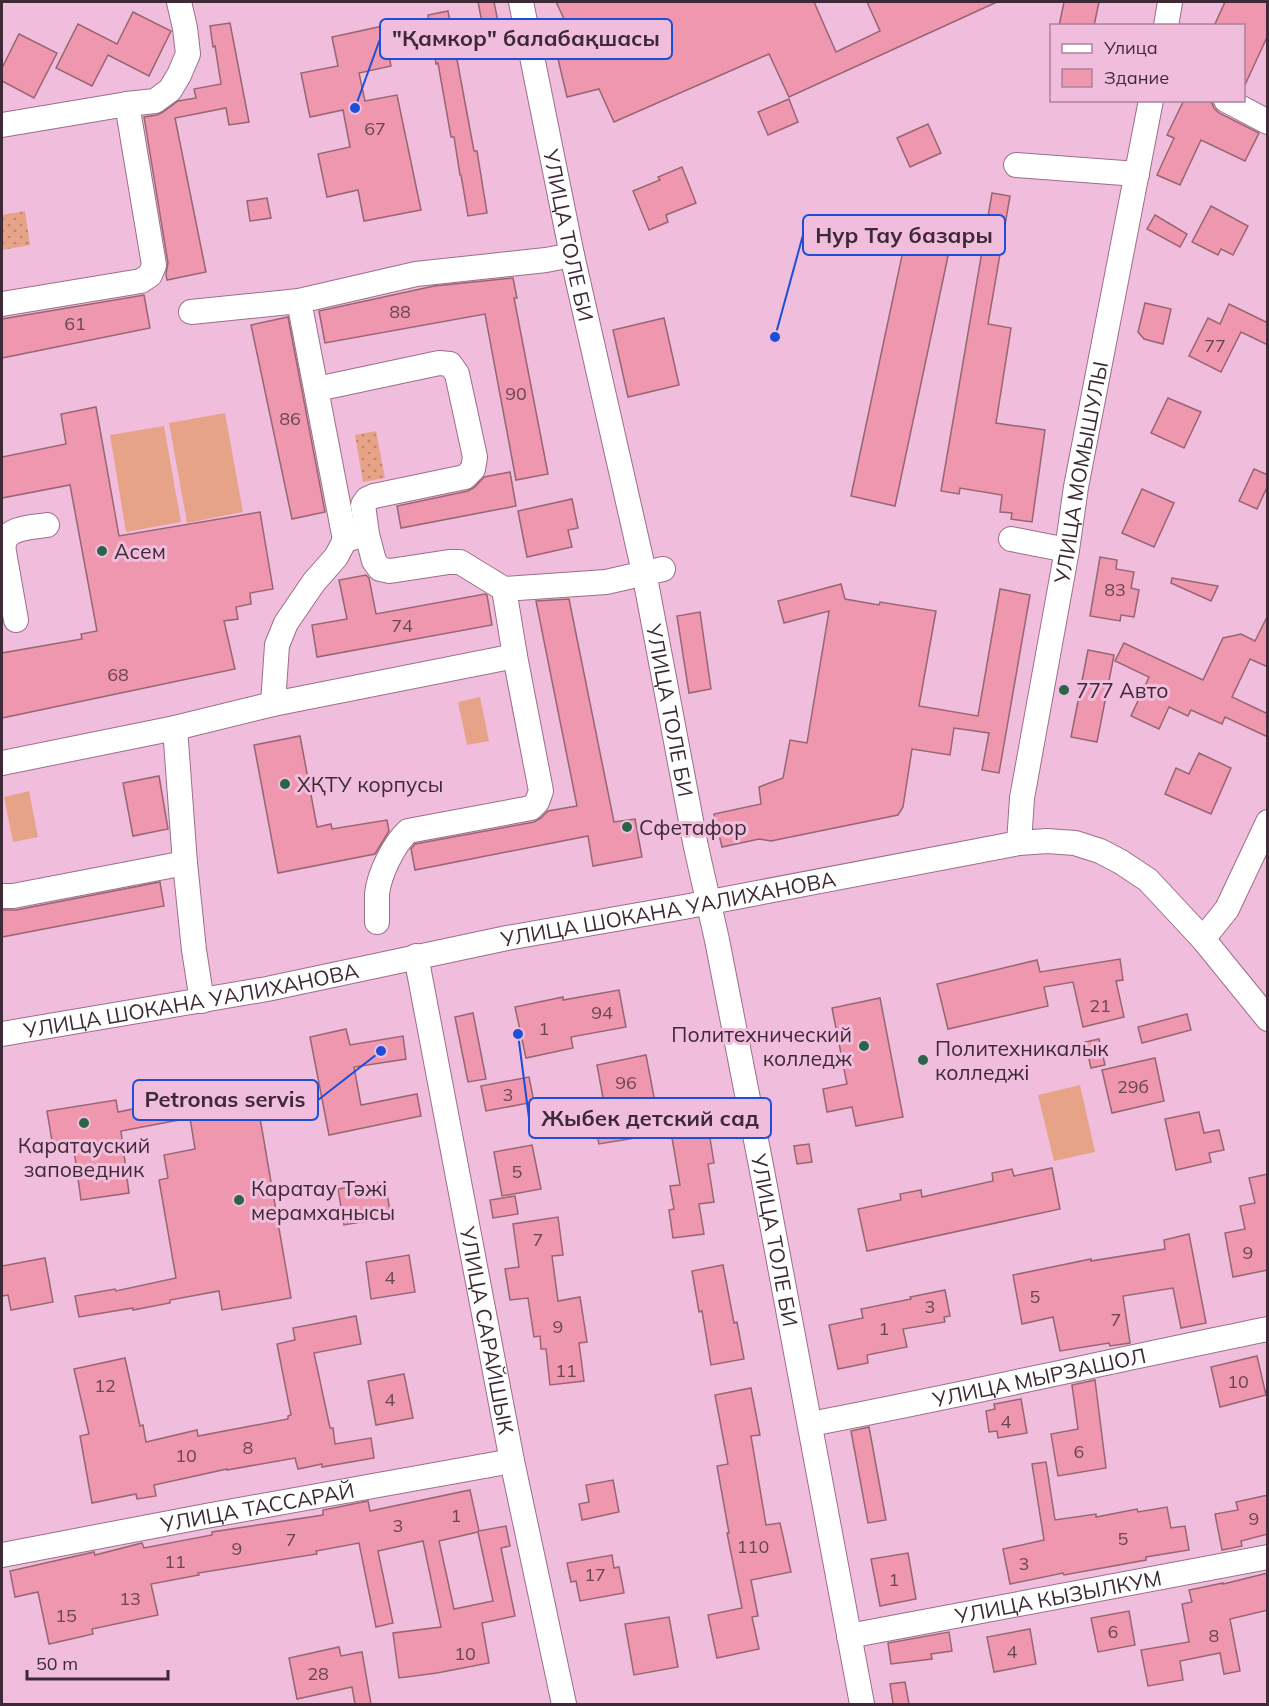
<svg xmlns="http://www.w3.org/2000/svg" width="1269" height="1706" font-family="Mulish,sans-serif">
	<style>
		.green { fill: url(#green-dots) }
		.pitch { fill: #e7a388 }
		.building { fill: #ee97ae; stroke: #986572; stroke-width: 1.5; fill-rule: evenodd }
		.lines { fill: none; stroke-linecap: round; stroke-linejoin: round }
		.minor-casing { stroke: #9c6e8a; stroke-width: 26 }
		.minor { stroke: #fff; stroke-width: 24 }
		.poi-dot { fill: #2c634b; stroke: #f0bedc; stroke-width: 2 }
		.labels { text-anchor: middle; dominant-baseline: central; stroke-width: 6; stroke-linejoin: round; paint-order: stroke }
		.number-label { font-size: 18px; fill: #6a4554 }
		.street-label { font-size: 21px; fill: #3e2a36; stroke: #f0bedc }
		.poi-label { font-size: 21px; fill: #3e2a36; stroke: #f0bedc; text-anchor: start }
		.leader { fill: none; stroke: #1d4ed8; stroke-width: 2 }
		.callout-dot { fill: #1d4ed8; stroke: #f0bedc; stroke-width: 2 }
		.callout { fill: #f0bedc; stroke: #1d4ed8; stroke-width: 2 }
		.callout-label { font-size: 22px; text-anchor: middle; font-weight: bold; fill: #3e2a36 }
	</style>
	<defs>
		<pattern id="green-dots" width="8" height="8" patternUnits="userSpaceOnUse" patternTransform="scale(1.5)"><rect width="8" height="8" fill="#e7a388"/><path d="M2 2h.1M6 6h.1" fill="none" stroke="#bd8570" stroke-width="1.8" stroke-linecap="round"/></pattern>
	</defs>
	<rect width="100%" height="100%" fill="#f0bedc"/>
	<g class="green">
		<path d="M25 211 30 245 2 250V215Z"/>
		<path d="M376 431 385 478 363 482 355 435Z"/>
	</g>
	<g class="pitch">
		<path d="M225 413 243 512 187 523 169 423Z"/>
		<path d="M164 426 181 522 126 532 110 435Z"/>
		<path d="M480 697 489 741 467 745 458 702Z"/>
		<path d="M29 791 38 837 13 842 4 797Z"/>
		<path d="M1080 1085 1095 1152 1054 1161 1038 1095Z"/>
	</g>
	<g class="building">
		<path d="M478 2H494L505 56 489 59Z"/>
		<path d="M556 2H814L836 52 880 31 867 2H997L789 97 769 54 614 122 599 89 567 97 551 29 567 25Z"/>
		<path d="M1064 2H1099L1094 26H1059Z"/>
		<path d="M1225 2H1268V35L1244 87V26H1214Z"/>
		<path d="M448 11 474 151H477L487 213 468 216 461 175H460L454 137H451L438 63 436 64 428 15Z"/>
		<path d="M133 12 171 31 149 76 108 55 92 86 56 68 78 24 117 44Z"/>
		<path d="M230 23 249 122 229 125 226 108 175 118 206 272 167 280 166 274 168 263 144 117 157 115 163 112 178 101 196 98 194 89 221 84 215 46 213 47 210 26Z"/>
		<path d="M383 26 391 66 359 73 365 101 397 95 421 210 364 221 358 190 327 197 318 154 350 147 343 110 310 117 301 73 338 66 332 37Z"/>
		<path d="M19 34 57 53 34 98 2 81V68Z"/>
		<path d="M789 99 798 122 768 135 758 112Z"/>
		<path d="M1184 100H1207L1212 103 1214 108 1219 113 1259 133 1245 161 1201 140 1180 185 1157 175 1174 138 1167 135Z"/>
		<path d="M928 124 941 153 910 167 897 138Z"/>
		<path d="M682 167 696 203 666 215 668 222 649 230 633 191 660 180 658 177Z"/>
		<path d="M992 193 1010 196 988 324 1011 328 996 423 1045 430 1032 522 1011 519 1012 513 1000 512 1002 495 960 488 959 494 941 491Z"/>
		<path d="M267 198 271 218 250 221 247 201Z"/>
		<path d="M1211 206 1248 226 1233 255 1221 249 1218 255 1192 242Z"/>
		<path d="M1155 215 1187 234 1180 247 1147 229Z"/>
		<path d="M904 246 948 256 895 506 851 496Z"/>
		<path d="M513 278 517 298H514L548 474 516 480 485 314 325 343 319 311 434 286Z"/>
		<path d="M144 295 150 328 2 358V319Z"/>
		<path d="M1145 303 1171 309 1163 344 1144 339 1138 332Z"/>
		<path d="M1229 304 1268 323V345L1241 332 1221 372 1189 356 1208 318 1220 324Z"/>
		<path d="M288 317 325 512 292 519 251 325Z"/>
		<path d="M664 318 679 385 628 397 613 330Z"/>
		<path d="M1168 398 1201 412 1184 448 1151 433Z"/>
		<path d="M96 407 119 536 260 512 273 589 250 593 251 604 236 607 238 619 224 621 235 669 2 718V653L82 639 81 634 97 631 70 485 2 498V457L66 444 61 414Z"/>
		<path d="M1254 469 1268 475V485L1257 509 1239 501Z"/>
		<path d="M510 472 516 506 401 528 397 506 468 491 475 487 484 477Z"/>
		<path d="M1142 489 1174 503 1154 547 1122 533Z"/>
		<path d="M572 499 578 528 568 530 572 547 527 557 518 511Z"/>
		<path d="M1100 557 1117 560 1116 569 1134 572 1131 588 1139 590 1134 617 1121 615 1120 621 1090 616Z"/>
		<path d="M366 575 369 578 376 614 485 594 487 595 492 625 317 657 312 625 347 619 339 580Z"/>
		<path d="M1172 578 1218 586 1211 601 1171 583Z"/>
		<path d="M841 584 845 599 879 605 880 602 936 611 919 706 978 716 1000 589 1030 595 999 773 982 770 989 733 954 728 950 755 912 749 903 807 898 815 771 841 759 839 722 847 714 814 761 804 759 787 783 778 790 740 807 743 829 611 784 623 778 601Z"/>
		<path d="M569 599 614 822 635 819 642 857 593 866 588 836 415 870 411 849 415 844 534 822 541 818 548 811 577 806 536 601Z"/>
		<path d="M700 612 711 689 689 693 677 616Z"/>
		<path d="M1268 615V667L1250 659 1232 697 1268 714V737L1225 717 1222 724 1191 710 1188 716 1169 707 1159 729 1131 716 1149 677 1115 661 1124 643 1203 680 1223 638 1241 634 1255 641Z"/>
		<path d="M1088 650 1114 655 1097 742 1071 737Z"/>
		<path d="M300 736 317 827 331 824 332 829 387 820 389 831 375 854 278 873 254 745Z"/>
		<path d="M1199 753 1231 768 1211 814 1165 794 1176 768 1189 774Z"/>
		<path d="M159 776 168 829 133 836 123 783Z"/>
		<path d="M160 882 164 906 2 937V910H16Z"/>
		<path d="M1120 959 1123 980 1116 981 1124 1017 1083 1027 1073 982 1044 987 1048 1006 948 1029 937 984 1037 960 1040 972Z"/>
		<path d="M619 990 626 1027 571 1037 573 1048 526 1058 515 1007 563 997V1000Z"/>
		<path d="M880 998 903 1117 856 1126 852 1107 827 1112 823 1089 847 1084 832 1008Z"/>
		<path d="M473 1013 486 1079 468 1082 455 1017Z"/>
		<path d="M1187 1014 1191 1030 1142 1043 1138 1027Z"/>
		<path d="M346 1029 350 1045 403 1036 406 1059 354 1067 361 1105 417 1094 421 1116 329 1135 310 1037Z"/>
		<path d="M1099 1039 1105 1065 1091 1068 1085 1042Z"/>
		<path d="M646 1055 658 1118 663 1117 666 1133 599 1144 596 1130 546 1138 544 1124 606 1114 597 1065Z"/>
		<path d="M1155 1058 1164 1101 1112 1113 1102 1070Z"/>
		<path d="M529 1077 534 1102 486 1111 481 1086Z"/>
		<path d="M255 1089 291 1298 222 1310 219 1291 170 1300V1303L133 1310V1308L79 1317 75 1296 115 1289 116 1291 176 1278 159 1180 168 1178 164 1155 195 1149 190 1118 121 1131 129 1193 81 1200 73 1143 53 1147 47 1111 116 1100 118 1112 162 1103V1106Z"/>
		<path d="M1199 1112 1204 1133 1219 1130 1224 1150 1209 1153 1211 1162 1176 1170 1165 1119Z"/>
		<path d="M706 1114 714 1163 708 1164 714 1202 699 1204 704 1234 673 1238 669 1210 674 1209 670 1186 680 1185 669 1120Z"/>
		<path d="M809 1144 812 1162 797 1164 794 1146Z"/>
		<path d="M532 1145 541 1189 502 1196 494 1152Z"/>
		<path d="M1052 1168 1060 1209 867 1251 858 1209 901 1200 900 1194 921 1190 922 1197 993 1181 992 1173 1012 1169 1014 1176Z"/>
		<path d="M1268 1174V1270L1233 1277 1225 1233 1245 1229 1240 1206 1255 1203 1249 1178Z"/>
		<path d="M385 1182 391 1217 344 1225 338 1189Z"/>
		<path d="M515 1196 518 1214 493 1218 490 1200Z"/>
		<path d="M558 1217 563 1255 552 1256 558 1301 580 1297 587 1342 579 1343 584 1381 550 1385 546 1349H541L540 1336 534 1337 528 1298 510 1300 505 1269 519 1267 513 1224Z"/>
		<path d="M1189 1234 1206 1323 1181 1328 1173 1288 1123 1296 1130 1343 1110 1346 1109 1343 1060 1351 1053 1317 1022 1324 1013 1275 1091 1259V1261L1165 1249 1164 1240Z"/>
		<path d="M409 1255 415 1292 371 1299 366 1262Z"/>
		<path d="M45 1258 53 1302 11 1310 8 1295 2 1296V1266Z"/>
		<path d="M723 1265 734 1323 737 1322 744 1359 711 1365 702 1311 699 1312 692 1271Z"/>
		<path d="M945 1290 950 1316 944 1317 945 1322 903 1329 907 1347 867 1355 868 1363 838 1369 829 1325 863 1318 861 1309 911 1299 910 1297Z"/>
		<path d="M356 1316 361 1344 314 1353 330 1428H333L335 1444 371 1438 374 1458 322 1467V1464L298 1469 295 1458 227 1470V1469L154 1485 156 1496 137 1499 136 1494 92 1503 80 1436 89 1434 74 1369 125 1358 140 1426 143 1425 146 1442 197 1430 198 1436 288 1419V1416L291 1415 277 1344 295 1340 293 1328Z"/>
		<path d="M1257 1356 1266 1395 1220 1407 1211 1367Z"/>
		<path d="M404 1374 413 1418 376 1425 368 1381Z"/>
		<path d="M1095 1380 1106 1468 1058 1476 1051 1434 1078 1429 1072 1385Z"/>
		<path d="M751 1388 760 1435 751 1436 766 1525 780 1523 791 1572 751 1580 758 1616 752 1617 759 1649 717 1658 708 1615 742 1608 727 1533H729L717 1466 728 1464 715 1395Z"/>
		<path d="M1021 1399 1027 1433 998 1438 997 1431 989 1432 986 1411 995 1409 994 1404Z"/>
		<path d="M869 1427 886 1520 868 1523 851 1431Z"/>
		<path d="M1046 1462 1055 1520 1096 1514V1517L1137 1509 1138 1512 1167 1507 1171 1528 1185 1526 1189 1550 1146 1557V1560L1064 1575 1063 1573 1010 1584 1003 1549 1044 1540 1032 1464Z"/>
		<path d="M613 1480 619 1512 582 1520 579 1504 589 1502 586 1485Z"/>
		<path d="M470 1490 479 1531 506 1526 510 1546 501 1548 515 1616 482 1623 489 1663 437 1673 399 1678 393 1633 441 1627 423 1541 378 1551 393 1623 376 1627 359 1543 316 1551 317 1554 198 1573 199 1575 151 1584 158 1615 92 1629 93 1634 49 1644 38 1592 15 1597 10 1571 94 1552 95 1555 142 1543 144 1548 212 1535V1532L323 1515V1510L368 1501 370 1511ZM478 1532 493 1601 454 1609 439 1541Z"/>
		<path d="M1268 1495V1534L1241 1541 1242 1546 1222 1550 1215 1514 1238 1510 1236 1502Z"/>
		<path d="M908 1553 916 1599 880 1606 871 1559Z"/>
		<path d="M612 1555 614 1568 619 1567 624 1593 580 1601 576 1581 571 1582 567 1563Z"/>
		<path d="M1268 1573V1610L1230 1619 1240 1671 1224 1674 1220 1653 1180 1661 1183 1680 1148 1686 1141 1650 1189 1642 1182 1604 1192 1602 1189 1590 1223 1583V1584Z"/>
		<path d="M1129 1611 1135 1645 1098 1652 1091 1618Z"/>
		<path d="M669 1617 678 1667 634 1675 625 1624Z"/>
		<path d="M1030 1629 1036 1664 994 1672 987 1637Z"/>
		<path d="M949 1632 952 1651 931 1654 932 1659 891 1664 888 1643Z"/>
		<path d="M339 1647 341 1656 362 1652 371 1704H355L352 1687 297 1699 289 1658Z"/>
		<path d="M905 1682 909 1704H893L890 1684Z"/>
	</g>
	<g class="lines">
		<defs>
			<g id="minor">
				<path id="s1" d="M521 2 572 255 644 572 696 847 717 940 763 1176 862 1704"/>
				<path d="M1166 26 1170 2"/>
				<path d="M1226 100 1268 122"/>
				<path d="M2 125 127 104 155 101 170 90 179 75 188 54 185 28 179 2"/>
				<path d="M1016 165 1137 174"/>
				<path d="M299 301 345 540"/>
				<path d="M2 304 141 281 150 275 154 265 127 104"/>
				<path d="M191 312 299 301 416 274 546 260 572 255"/>
				<path d="M317 389 439 363 450 364 457 374 475 457 473 469 465 477 374 496 367 499 363 505 367 534 374 561 380 569 390 571 449 562H460L504 589 606 582 663 569"/>
				<path d="M1011 539 1067 550"/>
				<path d="M16 620 4 552C0 527 29 528 47 525"/>
				<path d="M273 704 277 645 286 623 314 582 336 557 345 540 359 536"/>
				<path d="M175 728 185 863 194 950 202 1001"/>
				<path d="M2 763 175 728 273 704 515 656"/>
				<path id="s2" d="M1019 843 1022 798 1067 550 1076 487 1151 100"/>
				<path d="M2 896H13L185 863"/>
				<path d="M377 922C377 913 377 903 377 894 379 874 394 844 408 831L531 808 537 802 541 791 515 656 504 589"/>
				<path d="M1203 939 1227 909 1268 822"/>
				<path id="s3" d="M416 956 512 1461 564 1704"/>
				<path id="s4" d="M2 1034 267 989 507 938 684 907 1019 843 1047 841 1075 843 1100 851 1121 862 1148 880 1203 939 1268 1019"/>
				<path id="s5" d="M810 1424C963 1395 1115 1360 1268 1329"/>
				<path id="s6" d="M2 1555 206 1516 512 1461"/>
				<path id="s7" d="M849 1636 1268 1557"/>
			</g>
		</defs>
		<use href="#minor" class="minor-casing"/>
		<use href="#minor" class="minor"/>
	</g>
	<g class="poi-dot">
		<circle cx="102" cy="551" r="6"/>
		<circle cx="1064" cy="690" r="6"/>
		<circle cx="285" cy="784" r="6"/>
		<circle cx="627" cy="827" r="6"/>
		<circle cx="864" cy="1046" r="6"/>
		<circle cx="923" cy="1060" r="6"/>
		<circle cx="84" cy="1123" r="6"/>
		<circle cx="239" cy="1200" r="6"/>
	</g>
	<g class="labels">
		<g class="number-label">
			<text x="375" y="128">67</text>
			<text x="400" y="311">88</text>
			<text x="75" y="323">61</text>
			<text x="1215" y="345">77</text>
			<text x="516" y="393">90</text>
			<text x="290" y="418">86</text>
			<text x="1115" y="589">83</text>
			<text x="402" y="625">74</text>
			<text x="118" y="674">68</text>
			<text x="1100" y="1005">21</text>
			<text x="602" y="1012">94</text>
			<text x="544" y="1028">1</text>
			<text x="626" y="1082">96</text>
			<text x="1133" y="1086">29б</text>
			<text x="508" y="1094">3</text>
			<text x="517" y="1171">5</text>
			<text x="538" y="1239">7</text>
			<text x="1248" y="1252">9</text>
			<text x="390" y="1277">4</text>
			<text x="1035" y="1296">5</text>
			<text x="930" y="1306">3</text>
			<text x="1116" y="1319">7</text>
			<text x="558" y="1326">9</text>
			<text x="884" y="1328">1</text>
			<text x="566" y="1370">11</text>
			<text x="1238" y="1381">10</text>
			<text x="105" y="1385">12</text>
			<text x="390" y="1399">4</text>
			<text x="1006" y="1421">4</text>
			<text x="248" y="1447">8</text>
			<text x="1079" y="1451">6</text>
			<text x="186" y="1455">10</text>
			<text x="456" y="1515">1</text>
			<text x="1254" y="1518">9</text>
			<text x="398" y="1525">3</text>
			<text x="1123" y="1538">5</text>
			<text x="291" y="1539">7</text>
			<text x="753" y="1546">110</text>
			<text x="237" y="1548">9</text>
			<text x="175" y="1561">11</text>
			<text x="1024" y="1563">3</text>
			<text x="595" y="1574">17</text>
			<text x="894" y="1579">1</text>
			<text x="130" y="1598">13</text>
			<text x="66" y="1615">15</text>
			<text x="1113" y="1631">6</text>
			<text x="1214" y="1635">8</text>
			<text x="1012" y="1651">4</text>
			<text x="465" y="1653">10</text>
			<text x="318" y="1673">28</text>
		</g>
		<g class="street-label">
			<text stroke="none"><textPath href="#s1" startOffset="238">УЛИЦА ТОЛЕ БИ</textPath></text>
			<text stroke="none"><textPath href="#s2" startOffset="376">УЛИЦА МОМЫШУЛЫ</textPath></text>
			<text stroke="none"><textPath href="#s1" startOffset="724">УЛИЦА ТОЛЕ БИ</textPath></text>
			<text stroke="none"><textPath href="#s4" startOffset="678">УЛИЦА ШОКАНА УАЛИХАНОВА</textPath></text>
			<text stroke="none"><textPath href="#s4" startOffset="192">УЛИЦА ШОКАНА УАЛИХАНОВА</textPath></text>
			<text stroke="none"><textPath href="#s1" startOffset="1264">УЛИЦА ТОЛЕ БИ</textPath></text>
			<text stroke="none"><textPath href="#s3" startOffset="381">УЛИЦА САРАЙШЫК</textPath></text>
			<text stroke="none"><textPath href="#s5" startOffset="234">УЛИЦА МЫРЗАШОЛ</textPath></text>
			<text stroke="none"><textPath href="#s6" startOffset="260">УЛИЦА ТАССАРАЙ</textPath></text>
			<text stroke="none"><textPath href="#s7" startOffset="213">УЛИЦА КЫЗЫЛКУМ</textPath></text>
		</g>
		<g class="poi-label">
			<text x="114" y="551">Асем</text>
			<text x="1076" y="690">777 Авто</text>
			<text x="297" y="784">ХҚТУ корпусы</text>
			<text x="639" y="827">Сфетафор</text>
			<text x="852" y="1034" text-anchor="end">Политехнический<tspan x="852" dy="24">колледж</tspan></text>
			<text x="935" y="1048">Политехникалык<tspan x="935" dy="24">колледжі</tspan></text>
			<text x="84" y="1145" text-anchor="middle">Каратауский<tspan x="84" dy="24">заповедник</tspan></text>
			<text x="251" y="1188">Каратау Тәжі<tspan x="251" dy="24">мерамханысы</tspan></text>
		</g>
	</g>
	<path class="leader" d="M355 108L380 39M775 337L803 235M381 1051L318 1100M518 1034L529 1118"/>
	<g class="callout-dot">
		<circle cx="355" cy="108" r="6"/>
		<circle cx="775" cy="337" r="6"/>
		<circle cx="381" cy="1051" r="6"/>
		<circle cx="518" cy="1034" r="6"/>
	</g>
	<g class="callout">
		<rect x="380" y="19" width="292" height="40" rx="6"/>
		<rect x="803" y="215" width="202" height="40" rx="6"/>
		<rect x="133" y="1080" width="185" height="40" rx="6"/>
		<rect x="529" y="1098" width="242" height="40" rx="6"/>
	</g>
	<g class="callout-label">
		<text x="526" y="46">"Қамкор" балабақшасы</text>
		<text x="904" y="243">Нур Тау базары</text>
		<text x="225" y="1107">Petronas servis</text>
		<text x="650" y="1126">Жыбек детский сад</text>
	</g>
	<rect width="1269" height="1706" fill="none" stroke="#3e2a36" stroke-width="6"/>
	<rect x="1050" y="24" width="195" height="78" fill="#f0bedc" stroke="#a9839a" stroke-width="1.5"/>
	<rect x="1062" y="44" width="30" height="9" fill="#ffffff" stroke="#a9839a" stroke-width="1.5"/>
	<text x="1104" y="54" font-size="18" fill="#3e2a36">Улица</text>
	<rect x="1062" y="69" width="30" height="18" fill="#ee97ae" stroke="#a9839a" stroke-width="1.5"/>
	<text x="1104" y="84" font-size="18" fill="#3e2a36">Здание</text>
	<path d="M27 1670v9h141v-9" fill="none" stroke="#3e2a36" stroke-width="3"/>
	<text x="36" y="1670" font-size="18" fill="#3e2a36" stroke="#f0bedc" stroke-width="4.5" paint-order="stroke">50 m</text>
</svg>
